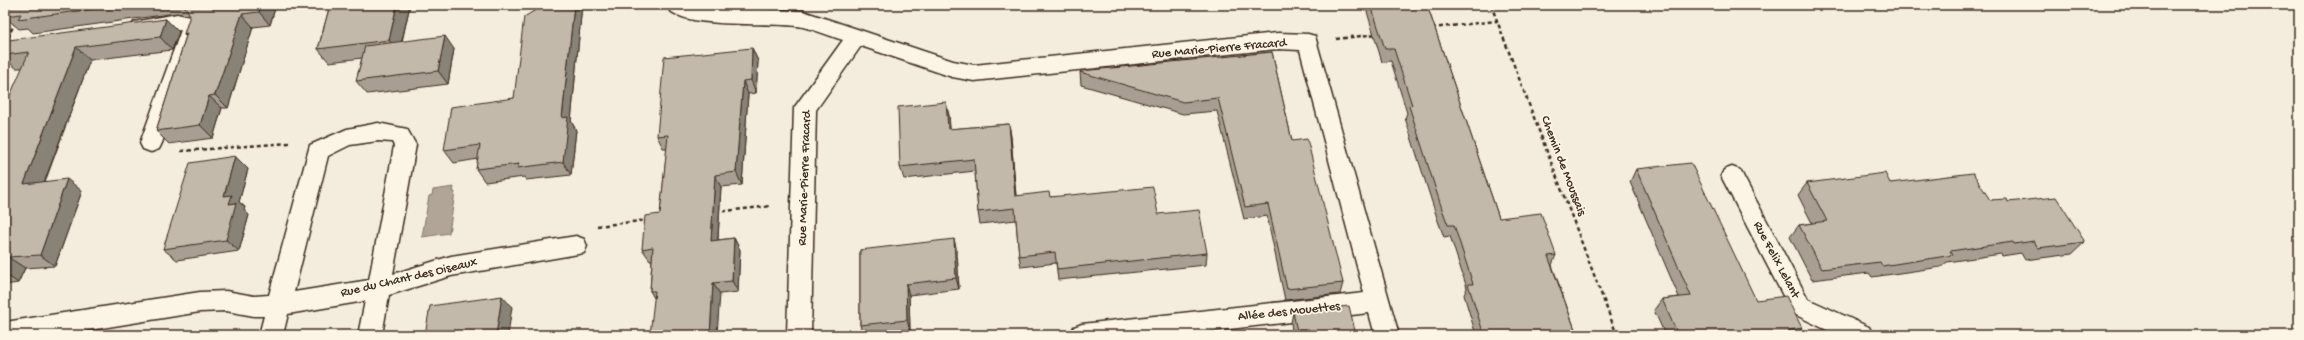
<svg xmlns="http://www.w3.org/2000/svg" width="2304" height="340" font-family="'Gochi Hand',sans-serif">
	<style>
		.water { fill: #b0a596; stroke: #817466 }
		.lines { fill: none; stroke-linecap: round; stroke-linejoin: round }
		.minor-casing { stroke: #3b2a1e; stroke-width: 3 }
		.path { stroke: #3b2a1e; stroke-width: 2.5; stroke-dasharray: 4 3; stroke-linecap: butt }
		.minor { fill: #fcf5e5; fill-rule: evenodd }
		.wall { fill: #a89f92; stroke: #3b2a1e }
		.shaded-wall { fill: #888277; stroke: #3b2a1e }
		.building { fill: #c3b9aa; stroke: #3b2a1e }
		.labels { text-anchor: middle; dominant-baseline: central; stroke-width: 3.5; stroke-linejoin: round; paint-order: stroke }
		.street-label { font-size: 13px; fill: #3b2a1e; stroke: #fcf5e5 }
	</style>
	<rect width="100%" height="100%" fill="#f4eddd"/>
	<filter id="ink" filterUnits="userSpaceOnUse"><feTurbulence type="fractalNoise" baseFrequency=".025" numOctaves="2"/><feDisplacementMap in="SourceGraphic" scale="8" xChannelSelector="R" yChannelSelector="G"/><feConvolveMatrix kernelMatrix="1 2 1 2 8 2 1 2 1" color-interpolation-filters="sRGB"/></filter>
	<g filter="url(#ink)">
		<path class="water" d="M454 187 453 192H455L449 233 422 237 429 196 432 195 433 190Z"/>
		<g class="lines">
			<defs>
				<g id="minor">
					<path d="M665 5 803 11 953 61 974 65 1278 33 1308 34 1315 36 1399 335H1375L1369 313 1177 335H1070L1074 327 1082 324 1364 293 1300 50 1278 49 974 81 952 77 861 46 816 110 811 335H787L794 108 843 40C830 36 816 30 803 27 773 20 680 32 665 5Z"/>
					<path d="M177 14 194 18 201 29 162 143 159 149 151 152 143 149 140 143 181 30 141 35 134 32 131 27 134 22Z"/>
					<path d="M378 123 407 129 416 145 393 274 451 256 576 236 584 239 587 246 584 253 451 276 389 295 382 335H358L365 301 288 314 283 335H259L264 316H254L226 311 200 312 59 335H5V322L200 292 226 291 254 296 269 295 310 145 347 129ZM378 141 392 142 394 146 369 280 294 292 328 156 350 145Z"/>
					<path d="M1732 167 1740 170 1808 299 1869 327 1873 335H1837L1792 313 1721 176 1724 170Z"/>
				</g>
			</defs>
			<use href="#minor" class="minor-casing"/>
			<g class="path">
				<path d="M1491 5 1617 335"/>
				<path d="M1432 28 1497 21"/>
				<path d="M1336 39 1377 34"/>
				<path d="M5 44 15 22"/>
				<path d="M181 151 289 143"/>
				<path d="M716 212 771 206"/>
				<path d="M597 226 648 220"/>
			</g>
			<use href="#minor" class="minor"/>
		</g>
		<g class="wall">
			<path d="M9 5H276L270 25 253 27 228 108H222L213 138 169 144 156 131 186 36 184 34 190 16 177 13 33 33 28 28 19 29 5 17V14Z"/>
			<path d="M330 5H410L402 42 454 49 448 84 367 94 356 81 362 58 329 62 318 49Z"/>
			<path d="M544 5H582L571 121 576 130 571 175 526 180 524 177 485 182 476 169 478 159 454 163 444 150 514 98Z"/>
			<path d="M1365 5H1427L1499 218 1556 255 1552 265 1577 335H1476L1464 295 1467 288 1450 236 1444 237 1438 221 1405 118 1407 113 1391 61 1382 62Z"/>
			<path d="M166 19 179 32 172 50 90 60 45 182 82 191 55 266 25 268 18 283 5 285V107L23 68H16L5 59V48Z"/>
			<path d="M752 48 758 61 756 93 748 94 742 185 721 187 718 240 734 238 740 250 738 292 720 294 654 298 650 291 652 260H650L642 249 660 214 667 148H663L657 136Z"/>
			<path d="M1272 52 1292 141 1343 283 1340 294 1285 300 1267 216 1244 219 1217 111 1183 114 1081 85 1080 72Z"/>
			<path d="M949 115 950 129 1009 124 1011 137 1016 196 1050 197 1158 214 1207 253 1206 265 1058 280 1056 263 1021 267 1019 256 1016 220 980 224 978 212 975 171 904 179 900 167Z"/>
			<path d="M235 156 248 169 239 202 245 207 244 210 249 215 239 251 177 260 163 249Z"/>
			<path d="M1636 169 1756 300 1802 328 1796 335H1665L1654 310 1662 299 1679 297 1630 182Z"/>
			<path d="M1807 183H1890L1990 200 2008 202 2085 242 2072 254 2025 260 2021 253 2002 256 2001 254 1947 262 1941 267 1872 277 1869 273 1812 280 1790 237 1799 225 1812 223 1798 195Z"/>
			<path d="M860 250 957 251 959 289 909 295 910 331 875 335H863L860 325Z"/>
			<path d="M1293 312 1356 335H1290L1291 331H1292L1291 323Z"/>
		</g>
		<g class="shaded-wall">
			<path d="M261 5H276L270 25 259 12Z"/>
			<path d="M397 5H410L399 53 389 40Z"/>
			<path d="M574 5H582L571 121 576 130 571 175 563 162 562 118Z"/>
			<path d="M242 14 253 27 228 108 215 95Z"/>
			<path d="M166 19 179 32 172 50 160 37Z"/>
			<path d="M445 36 454 49 448 84 438 71Z"/>
			<path d="M76 47 90 60 39 196 24 184Z"/>
			<path d="M752 48 758 61 756 93 751 80Z"/>
			<path d="M743 81 748 94 742 185 736 172Z"/>
			<path d="M209 96 222 108 213 138 200 125Z"/>
			<path d="M946 102 949 115 951 142 948 129Z"/>
			<path d="M1009 124 1011 137 1017 208 1015 196Z"/>
			<path d="M235 156 248 169 239 202 245 207 244 210 249 215 239 251 226 240 229 204 224 196Z"/>
			<path d="M715 175 721 187 717 253 711 241Z"/>
			<path d="M67 179 82 191 55 266 40 255Z"/>
			<path d="M734 238 740 250 738 292 732 281Z"/>
			<path d="M954 239 957 251 959 289 956 278Z"/>
			<path d="M8 257 25 268 18 283 5 274V264Z"/>
			<path d="M713 283 720 294 717 335H710Z"/>
			<path d="M906 284 909 295 910 331 907 320Z"/>
			<path d="M502 296 512 307 508 335H496Z"/>
		</g>
		<g class="building">
			<path d="M9 5H123L18 19 21 14 5 16V14Z"/>
			<path d="M184 5H261L259 12 242 14 215 95 209 96 200 125 156 131 187 33 184 34 190 15Z"/>
			<path d="M330 5H397L389 40 318 49Z"/>
			<path d="M544 5H574L562 118 568 117 563 162 517 168 519 164 476 169 480 145 444 150 451 107 514 98 524 17Z"/>
			<path d="M1371 5H1427L1499 218 1541 213 1556 255 1548 256 1577 335H1484L1468 284H1473L1454 225H1448L1442 209 1409 106 1412 105 1394 49H1385Z"/>
			<path d="M166 19 160 37 76 47 24 184 67 179 40 255 8 257 5 264V107L29 52 5 55V48L9 40Z"/>
			<path d="M445 36 438 71 356 81 365 46Z"/>
			<path d="M752 48 751 80 743 81 736 172 715 175 711 241 734 238 732 281 713 283 710 335H650L655 291H650L653 247 642 249 645 216 660 214 668 135 657 136 664 57Z"/>
			<path d="M1272 52 1292 141 1307 139 1343 283 1287 289 1268 204 1245 207 1218 98 1183 102 1080 72 1081 71Z"/>
			<path d="M946 102 948 129 1009 124 1015 196 1049 192 1050 197 1153 187 1158 214 1199 210 1207 253 1057 269 1055 252 1019 256 1015 208 978 212 974 159 900 167 898 107Z"/>
			<path d="M235 156 224 196 232 195 229 204 236 203 226 240 163 249 190 163Z"/>
			<path d="M1691 163 1756 300 1786 296 1802 328 1789 330 1792 335H1678L1662 299 1691 296 1636 169Z"/>
			<path d="M1885 173 1890 183 1973 173 1990 200 2007 199 2008 202 2056 197 2085 242 2038 248 2034 241 2014 244 2013 242 1950 251 1953 255 1882 266 1880 262 1822 269 1799 225 1827 221 1807 183Z"/>
			<path d="M954 239 956 278 906 284 907 320 860 325V250Z"/>
			<path d="M502 296 496 335H425L430 306Z"/>
			<path d="M1349 306 1356 335H1292L1291 331H1297L1293 312Z"/>
		</g>
	</g>
	<g class="labels">
		<g class="street-label">
			<text transform="translate(1219 49) rotate(-5)">Rue Marie-Pierre Fracard</text>
			<text transform="translate(1563 166) rotate(69)">Chemin de Moussais</text>
			<text transform="translate(805 178) rotate(-88)">Rue Marie-Pierre Fracard</text>
			<text transform="translate(1776 260) rotate(62)">Rue Felix Lelant</text>
			<text transform="translate(409 278) rotate(-13)">Rue du Chant des Oiseaux</text>
			<text transform="translate(1289 312) rotate(-6)">Allée des Mouettes</text>
		</g>
	</g>
	<rect width="2304" height="340" fill="none" stroke="#fcf5e5" stroke-width="20"/>
	<rect x="10" y="10" width="2284" height="320" fill="none" stroke="#3b2a1e" stroke-width="1.5" filter="url(#ink)"/>
</svg>
